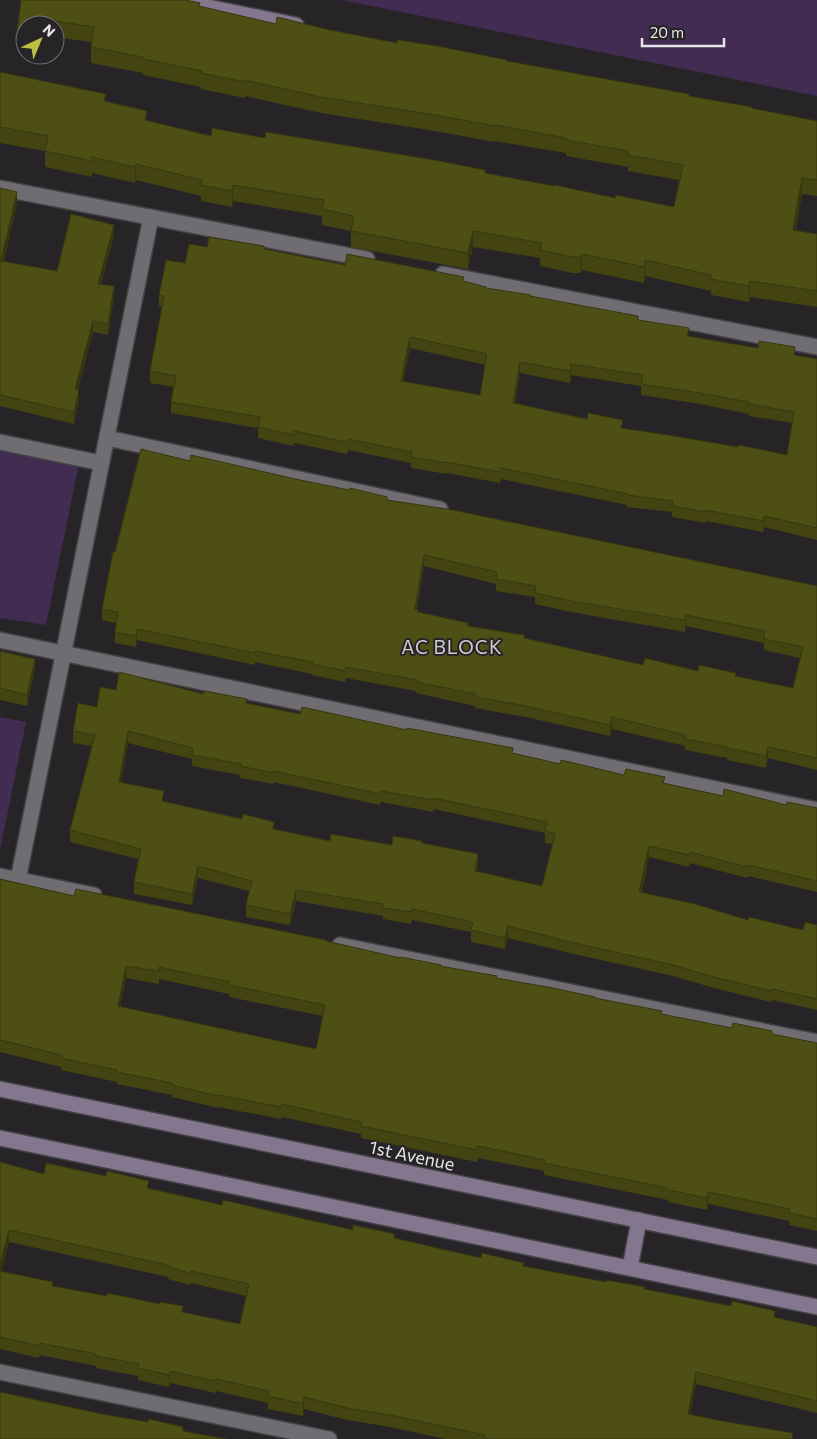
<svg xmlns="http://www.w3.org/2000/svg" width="817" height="1439" font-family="Commissioner,sans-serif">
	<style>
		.green { fill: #422c51 }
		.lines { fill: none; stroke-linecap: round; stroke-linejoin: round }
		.street-casing { stroke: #434144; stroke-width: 18 }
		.secondary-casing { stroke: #434144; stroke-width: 18 }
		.street { stroke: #6f6d71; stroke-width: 15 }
		.secondary { stroke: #84768e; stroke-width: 15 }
		.wall { fill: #434412; fill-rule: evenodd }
		.shaded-wall { fill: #37370f }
		.building { fill: #4e4f15; stroke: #37370f; fill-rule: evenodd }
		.labels { text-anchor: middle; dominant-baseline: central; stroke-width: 4; stroke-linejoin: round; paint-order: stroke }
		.street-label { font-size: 18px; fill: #e7e5e8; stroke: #262427 }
		.neighbourhood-label { font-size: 19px; letter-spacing: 1px; fill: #ceccd0; stroke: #262427 }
	</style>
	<rect width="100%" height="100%" fill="#262427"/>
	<g class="green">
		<path d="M342 0H817V96Z"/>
		<path d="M0 442 80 459 46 625 0 618Z"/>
		<path d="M0 717 26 722 0 851Z"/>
	</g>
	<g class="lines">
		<defs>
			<g id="street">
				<path d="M0 188 367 259"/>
				<path d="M443 274 817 347"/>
				<path d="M107 438 440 509"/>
				<path d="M0 442 101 463"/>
				<path d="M0 640 817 810"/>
				<path d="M0 876 94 895"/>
				<path d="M18 880 151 217"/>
				<path d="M340 945 817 1042"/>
				<path d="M0 1372 329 1439"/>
			</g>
			<g id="secondary">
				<path d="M173 0 296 25"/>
				<path d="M0 1089 817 1257"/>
				<path d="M0 1138 817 1307"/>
				<path d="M630 1268 639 1220"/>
			</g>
		</defs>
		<use href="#street" class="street-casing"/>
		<use href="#secondary" class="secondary-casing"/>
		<use href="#street" class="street"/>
		<use href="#secondary" class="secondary"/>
	</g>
	<g class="wall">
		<path d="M21 0 200 7 276 24 330 30 397 43 507 61 817 121V196L802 194 796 230 817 234V307L750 297 749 302 711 295V291L645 276 644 283 582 270 581 273H572L540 266V258L473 247 468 269 351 247V231L322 225V216L233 201 232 207 201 201V196L136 180 135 183 92 173V177L45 167V151L0 143V72L106 102 147 121 211 136 265 138 485 173 615 198 674 207 679 180 628 171V167L566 156V153L495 141V142L435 131 321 113 245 96V98L201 89V87L143 75V73L91 63V42L55 37V25H25V48L17 47V31Z"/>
		<path d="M0 188 17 203 4 261 57 271 114 236 101 284 114 298 108 335 93 332 78 389 79 401 74 424 0 406Z"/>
		<path d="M207 247 264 249 345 265 464 282 486 288 531 296 638 320 689 336 817 359V540L764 527 763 532 706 521V523L672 517V512L627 507V505L501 479 500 483 447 473V474L411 468V463L348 450 347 454 294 443V446L258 438V428L171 413V402L173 387 150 383V371L162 307 159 306V295L185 263ZM410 348 485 365 480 395 403 382ZM520 373 570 383 571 375 641 386V395L700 404 749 414V416L792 423 787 455 623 429 515 403Z"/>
		<path d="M190 461 295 479 387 500 817 586V770L768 758 766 768 727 760V758L685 750V746L612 729 610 736 526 717 475 708V706L416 693V691L346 678 345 682 312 675V674L255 662V665L137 640 136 647 115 643V632L116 623 102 620V609L115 552ZM424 566 496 584V591L535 597V604L571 612 685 632 686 626 764 643V650L800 658 793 688 736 676 643 665 468 626 418 612 417 609Z"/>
		<path d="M0 651 35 670 27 706 0 700Z"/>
		<path d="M116 690 203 694 300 714 513 753 560 764 665 784 723 796 786 805 817 808V892L748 876 747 878 690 863 689 867 649 857 642 892 748 920 803 930 817 925V1010L772 1000 771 1002 714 988 673 976 574 954 508 938 505 949 471 942V932L412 920 411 924 383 919V916L296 901 290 925 246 917V905L249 891 198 878 192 905 134 894V882L138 859 70 842V830L92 746 73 743V731L97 707ZM128 743 192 759V766L240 775V778L274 784V782L380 805 381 802 433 812 434 809 545 833V843L553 844 542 886 477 871 478 865 422 843 392 845 330 841 274 829 164 801 121 782Z"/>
		<path d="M0 879 74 896 326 941 400 958 595 998 662 1014 732 1028 772 1034 817 1043V1231L789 1225V1221L708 1204 707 1210 668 1202V1200L544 1175V1171L478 1158 477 1162 361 1138V1134L282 1117 281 1119 218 1107V1108L172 1097V1095L117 1084V1082L61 1070V1067L0 1052ZM126 978 159 984V979L229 994V997L323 1016 316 1049 120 1007Z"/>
		<path d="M0 1162 44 1174 149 1188 222 1205 395 1238 481 1258 645 1290 817 1327V1413L696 1384 690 1415 793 1439H445L390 1427 347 1420 304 1409 303 1416 268 1409V1403L216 1391V1393L170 1383 169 1387 138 1380V1376L96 1368V1366L40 1355 39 1358 0 1349ZM9 1242 168 1277V1279L190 1285 191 1283 246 1296 240 1324 53 1287 1 1271Z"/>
	</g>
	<g class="shaded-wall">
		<path d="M136 164V180L135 183V167Z"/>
		<path d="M802 178V194L793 246V230Z"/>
		<path d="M233 185V201L232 207V191Z"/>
		<path d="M17 192V203L1 272V261Z"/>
		<path d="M114 225V236L98 295V284Z"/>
		<path d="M473 231V247L468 269V253Z"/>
		<path d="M582 254V270L581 273V257Z"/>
		<path d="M645 260V276L644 283V267Z"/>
		<path d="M750 281V297L749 302V286Z"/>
		<path d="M114 286V298L108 335V324Z"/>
		<path d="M93 321V332L75 400V389Z"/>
		<path d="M410 337V348L401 393V381Z"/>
		<path d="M520 362V373L513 414V403Z"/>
		<path d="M571 364V375L570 383V371Z"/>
		<path d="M79 390V401L74 424V412Z"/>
		<path d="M764 516V527L763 532V521Z"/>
		<path d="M424 555V566L415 621V609Z"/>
		<path d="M686 615V626L685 632V620Z"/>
		<path d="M137 629V640L136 647V636Z"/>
		<path d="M35 659V670L27 706V695Z"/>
		<path d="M612 717V729L610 736V725Z"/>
		<path d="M128 731V743L119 793V782Z"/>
		<path d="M768 747V758L766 768V756Z"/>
		<path d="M649 846V857L639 903V892Z"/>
		<path d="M478 854V865L475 882V871Z"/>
		<path d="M198 866V878L192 905V894Z"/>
		<path d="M296 890V901L290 925V914Z"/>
		<path d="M508 926V938L505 949V938Z"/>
		<path d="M126 966V978L118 1018V1006Z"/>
		<path d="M708 1192V1204L707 1210V1198Z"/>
		<path d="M9 1230V1242L0 1276V1264Z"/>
		<path d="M170 1371V1383L169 1387V1375Z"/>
		<path d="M696 1372V1384L688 1426V1414Z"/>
		<path d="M304 1397V1409L303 1416V1404Z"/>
	</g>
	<g class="building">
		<path d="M21 0H186L200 3 199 6 276 24 277 17 330 30 397 43 398 40 437 46 507 60V61L689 94V96L752 107 751 108 817 121V180L802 178 793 230 817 234V291L750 281 749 286 711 279V275L645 260 644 267 582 254 581 257H572L540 250 542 243 473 231 468 253 351 231 354 216 322 209 324 200 233 185 232 191 201 185 202 180 136 164 135 167 92 157V161L45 151 48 136 0 127V72L106 94 104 101 147 111 145 120 211 136 212 128 265 138 266 132 440 161 485 170V173L554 186 555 185 615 198 616 195 674 207 683 165 628 155V151L566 140V138L495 125V126L435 115 321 97 245 80V82L201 73 202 71 143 59V57L91 47 94 27 42 19 41 25H25V32L17 31Z"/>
		<path d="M0 188 17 192 1 261 57 271 71 214 114 225 98 284 114 286 108 324 93 321 75 389 79 390 74 412 0 395Z"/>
		<path d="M209 237 264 246V249L345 265 347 254 464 277 463 281 486 287V288L531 295 530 296 638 316V320L689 328 687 336 758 348 759 341 795 347 794 355 817 359V528L764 516 763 521 706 510V512L672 506 673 501 627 495 628 494 501 468 500 472 447 462V463L411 457 412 452 348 439 347 442 294 431V435L258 427 260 417 171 402 176 376 150 371 164 296 159 295 166 260 185 263 189 244 207 247ZM410 337 487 354 480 395 401 381ZM520 362 570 371 571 364 643 375 641 384 700 393 749 402V404L794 412 787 455 739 445 738 447 668 435 621 428 623 420 588 413 587 419 513 403Z"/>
		<path d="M141 449 190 461 191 455 295 479 349 490 350 488 387 497V500L453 510 817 586V758L768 747 766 756 727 748V747L685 739 686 735 612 717 610 725 526 706 475 697 476 694 416 682 417 680 346 667 345 671 312 664 313 662 255 651V653L137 629 136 636 115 632 118 612 102 609 113 552H115ZM424 555 497 572 496 579 536 586 535 593 571 601 685 620 686 615 765 631 764 639 803 647 793 688 735 676 736 673 699 665 698 671 645 658 643 665 524 638V635L468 626V623L418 612V610L415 609Z"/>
		<path d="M0 651 35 659 27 695 0 688Z"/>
		<path d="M119 672 203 694 204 691 247 699 246 703 300 714 302 707 407 730V728L513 748 512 753 560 764 561 760 624 775 626 769 665 777 663 783 723 796 724 789 786 805 787 802 817 808V881L748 865 747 867 690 852 689 855 649 846 639 892 695 904 748 920 749 917 803 930 805 922 817 925V999L772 989 771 991 714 977 673 965 574 943 508 926 505 938 471 930 473 922 412 909 411 912 383 908V904L296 890 290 914 246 905 252 881 198 866 192 894 134 882 141 849 70 830 95 735 73 731 78 703 97 707 100 687 116 690ZM128 731 193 748 192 755 241 764 240 766 274 773V771L380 794 381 791 433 800 434 798 547 822 545 831 555 834 542 886 475 871 478 854 422 843V841L393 836 392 845 331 834 330 841 273 829 274 822 243 814 242 819 162 801 164 791 119 782Z"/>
		<path d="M0 879 74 896 76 889 326 940V941L400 958 401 957 441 965 440 966 497 976 496 978 553 988 595 997V998L662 1011 661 1014 732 1028 733 1023 772 1031V1034L817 1043V1219L789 1213 790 1209 708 1192 707 1198 668 1190V1188L544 1163 545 1160 478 1146 477 1150 361 1126V1122L282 1104 281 1107 218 1095V1096L172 1085V1083L117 1072V1070L61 1058 62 1055 0 1040ZM126 966 159 971V967L230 982 229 985 325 1005 316 1049 118 1006Z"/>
		<path d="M0 1162 44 1174 46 1163 106 1176 107 1171 149 1181 147 1188 222 1205 223 1200 353 1230V1225L395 1234 394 1238 481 1258 482 1253 524 1263 523 1266 606 1282V1280L645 1287 644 1289 731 1306 732 1301 775 1311 774 1317 817 1327V1401L696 1372 688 1414 722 1421 793 1433 792 1439H490L484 1438 485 1435 390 1415 347 1408 304 1397 303 1404 268 1396 269 1391 216 1379V1381L170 1371 169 1375 138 1368 139 1364 96 1356V1354L40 1343 39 1346 0 1337V1271L53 1282 52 1286 107 1296V1293L160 1304V1302L183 1306 182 1312 240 1324 249 1284 191 1271 190 1273 168 1267V1265L9 1230 0 1264Z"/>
		<path d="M0 1392 102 1414 148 1422 149 1419 183 1427V1431L226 1439H0Z"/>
	</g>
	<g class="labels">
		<g class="street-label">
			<text transform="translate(412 1155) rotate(12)">1st Avenue</text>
		</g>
		<g class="neighbourhood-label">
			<text x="452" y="646">AC BLOCK</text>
		</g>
	</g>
	<g transform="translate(40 40) rotate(44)"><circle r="24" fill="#262427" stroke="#737174"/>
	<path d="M0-4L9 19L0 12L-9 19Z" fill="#bebf42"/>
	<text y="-8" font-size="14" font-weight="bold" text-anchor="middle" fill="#e7e5e8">N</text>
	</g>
	<path d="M642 38v8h82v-8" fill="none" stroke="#e7e5e8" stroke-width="2.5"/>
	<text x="650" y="38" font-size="15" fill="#e7e5e8" stroke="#262427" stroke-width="4" paint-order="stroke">20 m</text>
</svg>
